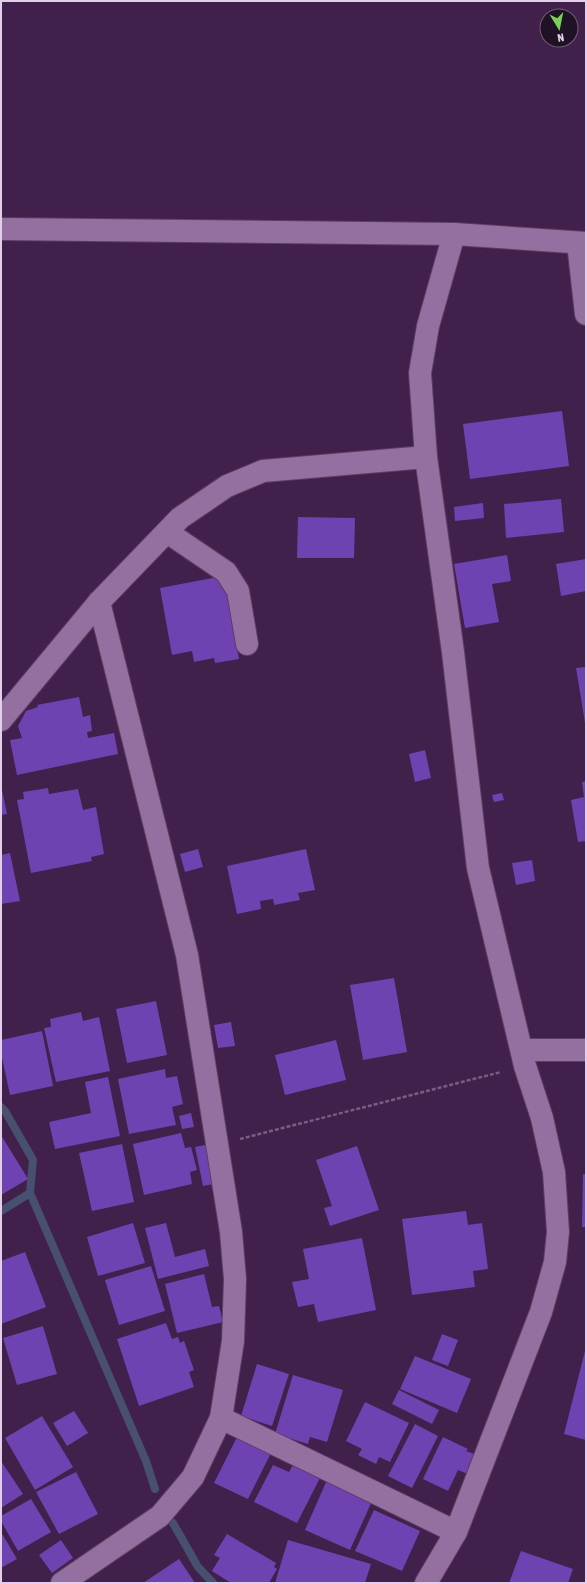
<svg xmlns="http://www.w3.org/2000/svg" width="587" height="1584" font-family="'Asap Condensed',sans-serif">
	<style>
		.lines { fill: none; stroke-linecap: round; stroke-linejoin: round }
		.stream { stroke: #47506e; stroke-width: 8 }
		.building { fill: #6e42b1 }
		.minor-casing { stroke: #5c3f64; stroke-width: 24 }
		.path { stroke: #785c81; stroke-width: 2.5; stroke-dasharray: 4 2; stroke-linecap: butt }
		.minor { stroke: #9470a0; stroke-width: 22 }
	</style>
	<rect width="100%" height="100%" fill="#41214b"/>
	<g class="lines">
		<g class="stream">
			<path d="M1 1107 5 1111 33 1160 30 1193 1 1211"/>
			<path d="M30 1193 146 1461 155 1489"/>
			<path d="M173 1523 198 1567 213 1583"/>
		</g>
	</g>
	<g class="building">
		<path d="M562 411 569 466 470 479 463 424Z"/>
		<path d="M561 499 564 532 506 538 504 504Z"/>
		<path d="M483 503 484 518 455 521 454 507Z"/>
		<path d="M298 517 355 518 354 558H297Z"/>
		<path d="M507 555 511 581 492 584 499 622 465 628 454 564Z"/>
		<path d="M586 559V591L561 596 556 564Z"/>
		<path d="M223 576 239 659 215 663 214 658 194 662 192 651 172 655 160 588Z"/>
		<path d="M586 667V723H585L576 668Z"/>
		<path d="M79 697 83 717 90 715 92 731 87 732 88 738 114 733 118 754 17 775 10 740 22 738 18 726 26 711 38 707 37 705Z"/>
		<path d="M425 750 431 778 415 782 409 754Z"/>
		<path d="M586 781V841L578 842 571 800 584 797 582 782Z"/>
		<path d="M1 785 7 814 1 815Z"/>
		<path d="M48 788 49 794 78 789 83 810 96 807 104 854 91 857 92 861 31 873 17 800 24 799 23 792Z"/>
		<path d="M502 793 504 800 494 802 492 795Z"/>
		<path d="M198 849 203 867 185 872 180 854Z"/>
		<path d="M306 849 315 890 298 893 300 900 274 905 273 899 260 901 261 909 237 914 227 866Z"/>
		<path d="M10 853 20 901 1 904V855Z"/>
		<path d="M532 860 535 881 516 885 512 863Z"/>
		<path d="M394 978 407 1052 363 1060 350 985Z"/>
		<path d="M156 1001 167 1055 127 1063 116 1009Z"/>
		<path d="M81 1012 83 1021 99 1017 110 1071 56 1082 44 1028 51 1027 50 1019Z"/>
		<path d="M231 1022 235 1046 218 1048 214 1025Z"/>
		<path d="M42 1031 53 1086 10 1095 1 1053V1040Z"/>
		<path d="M336 1040 346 1080 285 1095 275 1055Z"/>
		<path d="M165 1069 166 1078 177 1076 183 1104 172 1107 176 1125 129 1134 118 1079Z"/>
		<path d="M108 1077 120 1136 55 1149 49 1122 91 1113 85 1082Z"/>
		<path d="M191 1113 194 1127 182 1129 179 1116Z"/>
		<path d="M181 1133 185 1148 191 1147 197 1170 190 1172 192 1184 144 1195 133 1144Z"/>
		<path d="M1 1135 28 1179 1 1195Z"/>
		<path d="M122 1144 134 1202 92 1211 79 1153Z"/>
		<path d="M210 1144 218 1183 203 1186 195 1147Z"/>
		<path d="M357 1146 379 1210 330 1226 324 1208 332 1206 316 1160Z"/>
		<path d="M583 1174H586V1227H582Z"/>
		<path d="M466 1211 468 1225 482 1223 488 1269 473 1271 475 1287 412 1295 402 1219Z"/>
		<path d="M133 1223 145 1263 98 1276 87 1237Z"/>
		<path d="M166 1223 175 1257 205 1249 209 1266 158 1279 145 1228Z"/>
		<path d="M362 1238 376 1310 318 1322 314 1304 298 1307 292 1282 309 1279 303 1249Z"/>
		<path d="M25 1252 46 1307 1 1324V1261Z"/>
		<path d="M151 1266 165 1311 119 1325 105 1280Z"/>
		<path d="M204 1274 212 1307 219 1306 223 1322 177 1333 165 1284Z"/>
		<path d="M166 1323 172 1339 178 1337 180 1343 184 1341 194 1370 189 1372 194 1387 139 1406 117 1339Z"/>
		<path d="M43 1326 57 1374 17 1385 3 1338Z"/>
		<path d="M442 1334 458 1340 448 1366 432 1360Z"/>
		<path d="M585 1351H586V1440L564 1434Z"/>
		<path d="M415 1356 471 1379 457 1413 400 1389Z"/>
		<path d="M257 1364 289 1374 272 1426 241 1416Z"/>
		<path d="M293 1375 343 1390 327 1442 310 1437 308 1444 275 1434Z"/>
		<path d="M399 1390 439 1410 432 1424 392 1404Z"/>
		<path d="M365 1402 409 1423 390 1462 379 1457 376 1464 358 1455 362 1449 346 1441Z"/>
		<path d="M74 1411 88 1433 67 1446 53 1423Z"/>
		<path d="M42 1416 73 1467 35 1490 5 1438Z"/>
		<path d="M415 1424 438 1436 412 1488 388 1476Z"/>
		<path d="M239 1433 273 1449 248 1499 214 1483Z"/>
		<path d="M443 1437 468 1449 466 1451 477 1455 468 1474 458 1470 448 1491 423 1479Z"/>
		<path d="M1 1461 23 1494 1 1508Z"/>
		<path d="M273 1465 289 1472 293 1465 320 1478 297 1523 254 1502Z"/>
		<path d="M76 1472 98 1514 59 1534 36 1492Z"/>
		<path d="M327 1480 372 1501 350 1550 305 1530Z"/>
		<path d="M31 1499 51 1532 18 1551 1 1521V1516Z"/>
		<path d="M374 1510 420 1531 402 1571 355 1551Z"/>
		<path d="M1 1532 17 1559 1 1568Z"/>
		<path d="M227 1534 276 1563 274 1567 277 1569 269 1583H231L212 1571 220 1558 214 1555Z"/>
		<path d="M61 1540 73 1558 52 1573 39 1555Z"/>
		<path d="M288 1540 371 1564 365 1583H275Z"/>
		<path d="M521 1551 573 1569 568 1583H509Z"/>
		<path d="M179 1559 195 1583H143Z"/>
	</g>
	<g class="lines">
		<defs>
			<g id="minor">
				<path d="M1 229 454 234 586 243"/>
				<path d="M578 243 586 314"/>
				<path d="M167 532 226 572 238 591 247 644"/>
				<path d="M1 720 99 602 180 518 227 486 263 471 426 457"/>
				<path d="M522 1050H586"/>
				<path d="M221 1418 456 1532"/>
				<path d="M62 1583 160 1516 193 1477 221 1418 233 1341 235 1279 231 1232 187 955 99 602"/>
				<path d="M426 1583 456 1532 541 1312 555 1262 558 1232 554 1172 542 1118 525 1066 478 868 453 652 426 457 420 373 428 326 454 234"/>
			</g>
		</defs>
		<use href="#minor" class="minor-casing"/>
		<path class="path" d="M240 1139 501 1072"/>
		<use href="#minor" class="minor"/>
	</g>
	<rect width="587" height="1584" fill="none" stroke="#e3cfea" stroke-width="4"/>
	<g transform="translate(559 28) rotate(170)"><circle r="19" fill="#201225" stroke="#6e5e74"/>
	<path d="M0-3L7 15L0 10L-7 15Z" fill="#79d157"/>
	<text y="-6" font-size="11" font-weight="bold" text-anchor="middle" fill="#e3cfea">N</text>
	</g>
</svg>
